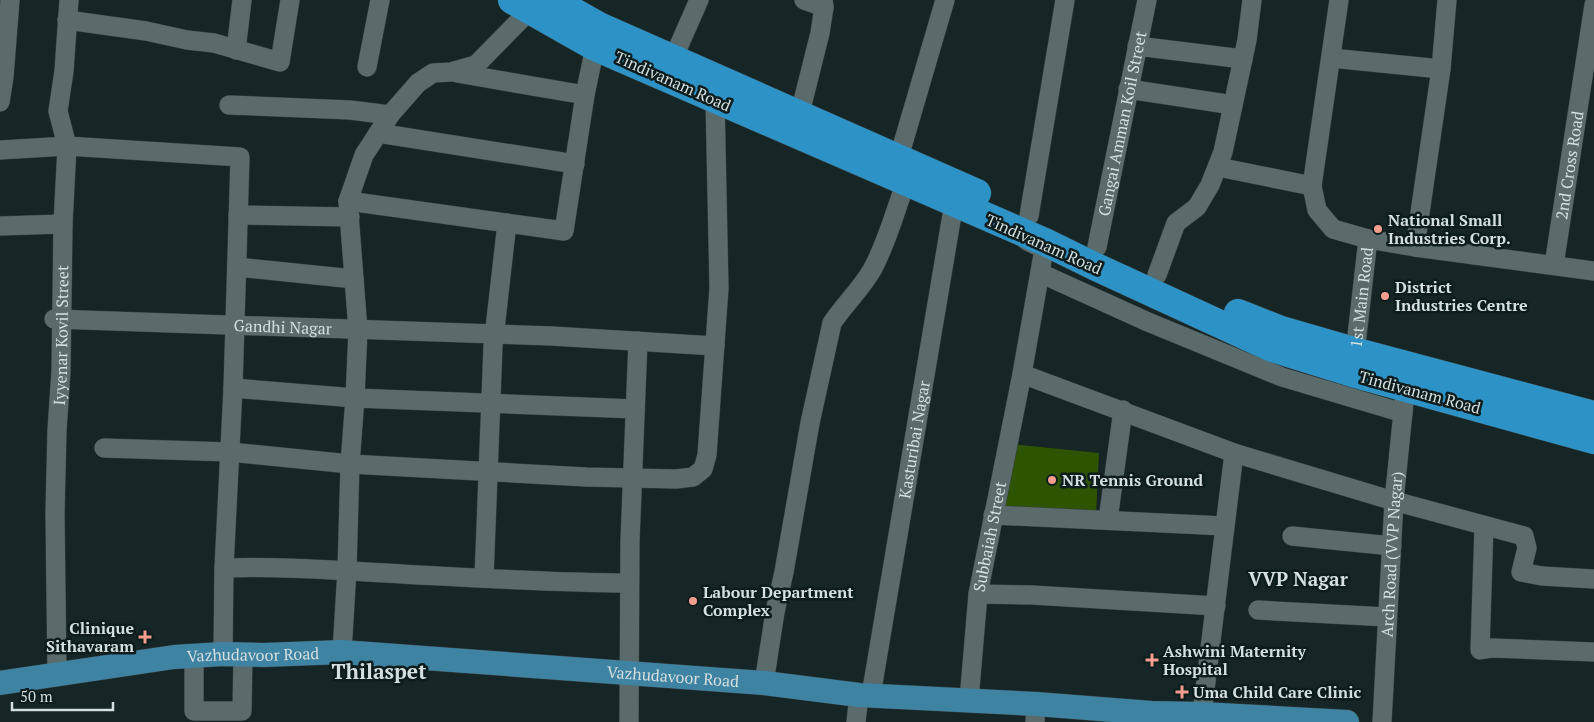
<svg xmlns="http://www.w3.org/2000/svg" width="1594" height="722" font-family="'PT Serif',serif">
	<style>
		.green { fill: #2f5400 }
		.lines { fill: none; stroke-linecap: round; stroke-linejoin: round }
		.minor-casing { stroke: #354041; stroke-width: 20 }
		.major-casing { stroke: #354041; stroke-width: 25 }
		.highway-casing { stroke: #354041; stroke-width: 29 }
		.minor { stroke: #5b6b6c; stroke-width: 19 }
		.major { stroke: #3f83a3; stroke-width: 24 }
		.highway { stroke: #2d93c7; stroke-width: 28 }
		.poi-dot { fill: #f59d8f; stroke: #0d1c1d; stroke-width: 2 }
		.labels { text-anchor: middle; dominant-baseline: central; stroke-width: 5; stroke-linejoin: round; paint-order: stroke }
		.street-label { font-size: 16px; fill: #d5dfdf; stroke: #0d1c1d }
		.poi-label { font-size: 16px; font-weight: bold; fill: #d5dfdf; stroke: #0d1c1d; text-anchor: start }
		.quarter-label { font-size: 19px; font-weight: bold; fill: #d5dfdf; stroke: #0d1c1d }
		.district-label { font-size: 21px; font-weight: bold; fill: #d5dfdf; stroke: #0d1c1d }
	</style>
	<rect width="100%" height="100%" fill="#162526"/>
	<path class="green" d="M1012 444 1099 453 1096 514 1001 507Z"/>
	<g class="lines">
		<defs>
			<g id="minor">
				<path d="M804 0 824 7"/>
				<path d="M1339 0 1312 186 1317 210 1333 229 1368 239"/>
				<path d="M67 20 146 31 187 40 214 43 280 62 290 0"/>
				<path d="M1137 46 1243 59"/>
				<path d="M236 50 242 0"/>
				<path d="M1331 58 1441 69"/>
				<path d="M673 59 699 0"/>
				<path d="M367 67 380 0"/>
				<path d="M457 73 585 95"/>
				<path d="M1128 89 1233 105"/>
				<path d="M0 102 4 77 10 0"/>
				<path d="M229 105 350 110 390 115"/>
				<path d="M800 113 820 33 824 7 823 0"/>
				<path d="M378 133 575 164"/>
				<path d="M0 150 67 146 240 157 233 388 224 568 223 654"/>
				<path d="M899 157 945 0"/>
				<path d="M1218 167 1312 186"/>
				<path d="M348 201 564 231 585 95 595 47"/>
				<path d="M238 215 350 217"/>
				<path d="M1029 216 1065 0"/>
				<path d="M0 226 63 224"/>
				<path d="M1027 241 1044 249 1022 374 1234 453 1394 501 1524 536 1527 548 1521 572 1542 576 1594 579"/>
				<path id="s1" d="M1097 247 1147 0"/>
				<path d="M1415 247 1441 69 1447 0"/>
				<path id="s2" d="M1554 265 1594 5"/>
				<path d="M237 267 354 279"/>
				<path d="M1040 273 1148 322 1282 377 1403 413"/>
				<path d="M1157 275 1176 223 1197 207 1210 185 1223 152 1247 40 1252 0"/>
				<path id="s3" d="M54 319 552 336 715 346"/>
				<path id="s4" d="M1354 362 1368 239 1415 247 1594 271"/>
				<path d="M233 388 355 398 635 409"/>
				<path d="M104 448 230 452 350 464 586 477 676 479 693 477 703 469 707 455 719 288 715 99"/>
				<path d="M993 515 1225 526"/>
				<path d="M1108 520 1123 410"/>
				<path d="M1484 526 1480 650 1492 648 1594 652"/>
				<path d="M1292 536 1392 546"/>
				<path d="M224 568C284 566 343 571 402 574 478 578 553 583 629 583"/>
				<path d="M484 578 493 346 507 223"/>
				<path d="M978 594 1032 595 1216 606"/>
				<path d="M1258 610 1387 617"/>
				<path d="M342 652 347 570 350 464 355 398 358 330 348 201 364 155 390 115 418 83 433 73 451 72 476 65 530 10"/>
				<path d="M194 656V711H242L243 655"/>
				<path id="s5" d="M57 674 55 513 57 430 61 371 63 224 67 146 58 111 64 71 69 0"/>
				<path d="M764 683 775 612 784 572 810 423 832 323C844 305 861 289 872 270 887 243 895 211 906 182"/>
				<path id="s6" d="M871 695 954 203 960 194"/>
				<path id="s7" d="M969 700 978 594 1022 374"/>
				<path d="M1202 714 1234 453"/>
				<path d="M629 722 630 541 638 341"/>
				<path d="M856 722 859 695"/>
				<path d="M1035 722 1036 704"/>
				<path id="s8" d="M1382 722 1394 501 1404 402"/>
			</g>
			<g id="major">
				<path id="s9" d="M0 683 174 657 223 654 264 655 342 652 764 683 859 695 1036 704 1151 713 1202 714 1347 722"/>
			</g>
			<g id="highway">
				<path d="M512 0 595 47 1045 242 1094 266 1272 348 1352 373 1594 440"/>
				<path d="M553 0 599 26 977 193"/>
				<path d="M1238 313 1281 330 1357 352 1594 415"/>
			</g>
		</defs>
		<use href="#minor" class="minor-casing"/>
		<use href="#major" class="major-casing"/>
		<use href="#highway" class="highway-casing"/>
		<use href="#minor" class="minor"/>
		<use href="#major" class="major"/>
		<use href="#highway" class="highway"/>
	</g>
	<g class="poi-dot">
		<circle cx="1378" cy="229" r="5"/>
		<circle cx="1385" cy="296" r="5"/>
		<circle cx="1052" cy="480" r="5"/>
		<circle cx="693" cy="601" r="5"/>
		<path d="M142.5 629.5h5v5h5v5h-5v5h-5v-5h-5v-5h5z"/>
		<path d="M1149.5 652.5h5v5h5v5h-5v5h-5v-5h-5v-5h5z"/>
		<path d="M1179.5 684.5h5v5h5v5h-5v5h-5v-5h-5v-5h5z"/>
	</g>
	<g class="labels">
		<g class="street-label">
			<text transform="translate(673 81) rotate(24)">Tindivanam Road</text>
			<text stroke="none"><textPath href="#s1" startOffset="126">Gangai Amman Koil Street</textPath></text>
			<text stroke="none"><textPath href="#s2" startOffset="101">2nd Cross Road</textPath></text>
			<text transform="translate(1044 244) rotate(24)">Tindivanam Road</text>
			<text stroke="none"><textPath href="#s4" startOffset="65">1st Main Road</textPath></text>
			<text stroke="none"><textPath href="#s3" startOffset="229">Gandhi Nagar</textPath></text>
			<text stroke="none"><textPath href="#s5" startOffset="339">Iyyenar Kovil Street</textPath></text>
			<text transform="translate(1420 392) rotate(15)">Tindivanam Road</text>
			<text stroke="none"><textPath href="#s6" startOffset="259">Kasturibai Nagar</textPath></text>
			<text stroke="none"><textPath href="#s7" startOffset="165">Subbaiah Street</textPath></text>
			<text stroke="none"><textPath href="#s8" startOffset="168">Arch Road (VVP Nagar)</textPath></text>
			<text stroke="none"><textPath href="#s9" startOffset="255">Vazhudavoor Road</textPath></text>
			<text stroke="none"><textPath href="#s9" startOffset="676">Vazhudavoor Road</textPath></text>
		</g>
		<g class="poi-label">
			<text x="1388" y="220">National Small<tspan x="1388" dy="18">Industries Corp.</tspan></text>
			<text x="1395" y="287">District<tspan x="1395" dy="18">Industries Centre</tspan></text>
			<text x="1062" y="480">NR Tennis Ground</text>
			<text x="703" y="592">Labour Department<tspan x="703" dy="18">Complex</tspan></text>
			<text x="134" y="628" text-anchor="end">Clinique<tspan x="134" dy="18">Sithavaram</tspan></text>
			<text x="1163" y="651">Ashwini Maternity<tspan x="1163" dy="18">Hospital</tspan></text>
			<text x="1193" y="692">Uma Child Care Clinic</text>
		</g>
		<g class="quarter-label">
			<text x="1298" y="578">VVP Nagar</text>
		</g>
		<g class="district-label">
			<text x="379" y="671">Thilaspet</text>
		</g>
	</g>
	<path d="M12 702v8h101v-8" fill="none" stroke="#d5dfdf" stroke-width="2.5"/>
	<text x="20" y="702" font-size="15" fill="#d5dfdf" stroke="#0d1c1d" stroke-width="4" paint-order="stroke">50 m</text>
</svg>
